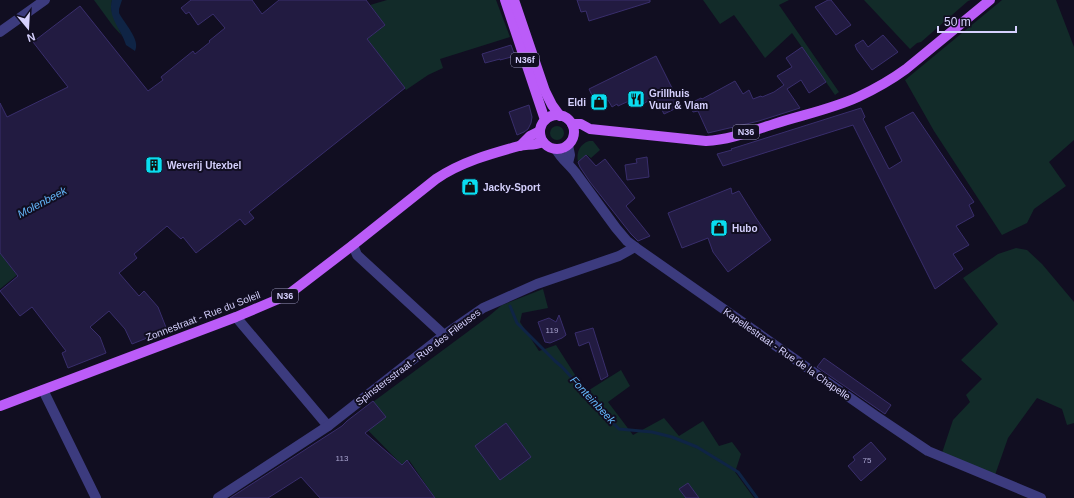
<svg xmlns="http://www.w3.org/2000/svg" width="1074" height="498" font-family="Helvetica,sans-serif">
	<style>
		.green { fill: #122b29 }
		.water { fill: #0f2445 }
		.lines { fill: none; stroke-linecap: round; stroke-linejoin: round }
		.stream { stroke: #0f2445; stroke-width: 3 }
		.building { fill: #221b41; stroke: #392e6c }
		.street { stroke: #3c3b7e; stroke-width: 10 }
		.primary { stroke: #bb5cf8; stroke-width: 10 }
		.labels { text-anchor: middle; dominant-baseline: central; stroke-width: 4; stroke-linejoin: round; paint-order: stroke }
		.number-label { font-size: 8px; fill: #a8a3ce }
		.shield { fill: #110e21; stroke: #9a96bb; stroke-width: 1 }
		.shield-label { font-size: 9px; font-weight: bold; fill: #d5d0fd }
		.poi-label { font-size: 10px; font-weight: bold; fill: #d5d0fd; stroke: #110e21; text-anchor: start }
		.street-label { font-size: 10px; fill: #d5d0fd; stroke: #110e21 }
		.water-label { font-size: 11px; font-style: italic; fill: #63b6f9; stroke: #110e21 }
	</style>
	<rect width="100%" height="100%" fill="#110e21"/>
	<g class="green">
		<path d="M94 0H112L111 9 121 34 124 38 113 26Z"/>
		<path d="M387 0H496L510 37 440 59 443 68 428 75 406 90 367 39 385 25 370 5Z"/>
		<path d="M703 0H789L779 5 839 92 835 95 792 33 765 58 734 15 720 24Z"/>
		<path d="M864 0H971L968 1 921 42 917 43 910 49Z"/>
		<path d="M1002 0H1056L1074 47V140L1049 162 1066 186 1034 209 1027 223 1002 235 934 131 905 80Z"/>
		<circle cx="557" cy="133" r="7"/>
		<path d="M589 141H593L600 150 591 158 587 155 578 162C576 152 580 144 589 141Z"/>
		<path d="M1016 248 1027 250 1042 264 1074 302V423L1067 425 1062 409 1037 398 1008 438 995 475 942 453 953 420 970 402 966 395 982 379 961 360 998 324 963 278 998 254Z"/>
		<path d="M0 253 17 275 0 289Z"/>
		<path d="M543 289 548 308 522 313 520 322 539 351 556 345 586 392 621 370 630 386 608 402 633 435 664 418 679 436 703 421 719 446 732 442 741 454 735 472 754 498H435L409 460 403 466 354 416 489 316 502 305Z"/>
	</g>
	<path class="water" d="M112 0H122L119 9V13C124 23 141 40 135 51L126 45C122 30 107 17 112 0Z"/>
	<g class="lines">
		<path class="stream" d="M510 306 517 323 555 361 561 366 564 369 610 420 619 429 652 432 672 437 697 447 738 472 757 498"/>
	</g>
	<g class="building">
		<path d="M191 0H252L262 14 279 0H366L385 25 367 39 405 88 249 212 254 218 245 225 240 219 196 253 183 237 181 239 167 226 134 254 137 258 119 273 139 296 144 291 158 307 167 330 132 344 125 329 109 311 90 327 100 337 106 353 68 368 62 353 66 351 32 307 20 316 0 291 18 276 0 253V103L7 117 68 87 33 42 80 6 148 91 163 80 161 77 193 51 195 54 210 42 209 41 225 28 213 14 198 25 189 12 186 14 181 8Z"/>
		<path d="M577 0H650V2L589 21 586 11 581 12Z"/>
		<path d="M828 0H831L851 25 836 35 815 7Z"/>
		<path d="M883 35 898 52 872 70 857 50 855 45 863 40 868 47Z"/>
		<path d="M511 45 515 56 500 60V59L485 63 482 54Z"/>
		<path d="M802 47 826 82 809 93 801 80 787 89 800 108 759 121 708 133 698 111 693 112 689 104 701 98 702 99 735 81 743 94 749 90 753 99 761 96 762 97 774 92 784 85 777 76 792 67 786 58Z"/>
		<path d="M656 56 681 106 664 114 660 106 648 101 639 106 638 104 633 107 629 101 618 106 617 104 612 107 608 100 597 106 589 89Z"/>
		<path d="M529 105 532 117 531 123 528 129 524 132 517 135 509 112Z"/>
		<path d="M861 108 865 117 863 119 889 169 902 161 885 127 913 112 974 202 969 205 974 216 956 226 969 245 953 254 963 269 935 289 853 125 723 166 717 154 732 150 731 149Z"/>
		<path d="M586 155 596 166 605 159 622 181 635 198 626 206 650 236 638 241 631 234 590 182 580 167 578 162Z"/>
		<path d="M647 157 649 177 627 180 625 165 637 163 636 159Z"/>
		<path d="M731 188 732 194 739 191 756 218 771 240 728 272 713 252 708 238 682 248 668 213Z"/>
		<path d="M559 315 566 335 562 338 550 343 545 342 538 322 549 318 556 322Z"/>
		<path d="M593 328 608 376 601 380 589 342 579 346 575 333Z"/>
		<path d="M824 358 891 405 885 414 817 367Z"/>
		<path d="M373 401 386 417 365 433 402 465 407 460 435 498H320L301 477 268 498H230L342 426 347 421Z"/>
		<path d="M506 423 531 457 500 480 475 446Z"/>
		<path d="M871 442 886 459 861 481 848 466 855 460 853 457Z"/>
		<path d="M688 483 699 498H686L679 489Z"/>
	</g>
	<g class="lines">
		<g class="street">
			<path d="M0 32 45 0"/>
			<path d="M568 145 570 155 568 163"/>
			<path d="M556 149C561 159 568 163 575 172L616 228 627 241 635 247 876 416 928 451 1041 498"/>
			<path d="M353 245 357 255 444 335"/>
			<path d="M236 317 328 426"/>
			<path d="M43 390 96 498"/>
			<path d="M218 498 328 426 444 335 483 308 537 284 619 256 635 247"/>
		</g>
		<g class="primary">
			<path d="M505 0 545 120"/>
			<path d="M514 0 545 91 552 105 560 116"/>
			<circle cx="557" cy="132" r="17"/>
			<path d="M572 124H581L590 129 706 141C729 140 752 131 774 124 802 115 832 109 858 97 875 89 891 80 906 69L990 0"/>
			<path d="M520 146 530 136 540 131"/>
			<path d="M0 406 236 317 276 300 289 294 353 245 436 179C461 162 490 154 519 146 527 144 534 146 543 142"/>
		</g>
	</g>
	<defs>
		<symbol id="restaurant-square" viewBox="-11 -11 22 22"><rect x="-9" y="-9" width="18" height="18" rx="4" fill="#0addf0" stroke="#110e21"/><path d="M-5-6h1v4h1v-4h1v4h1v-4h1v5L-1.5 .5V6h-2V.5L-5-1ZM5-6V6H3V1.5H1.5Q1.5-4 5-6Z" fill="#111"/></symbol>
		<symbol id="shop-square" viewBox="-11 -11 22 22"><rect x="-9" y="-9" width="18" height="18" rx="4" fill="#0addf0" stroke="#110e21"/><path d="M-5-2.5h2.3a2.7 3.5 0 0 1 5.4 0H5L5.5 6h-11ZM-1.5-2.5h3a1.5 2.3 0 0 0-3 0Z" fill="#111"/></symbol>
		<symbol id="building-square" viewBox="-11 -11 22 22"><rect x="-9" y="-9" width="18" height="18" rx="4" fill="#0addf0" stroke="#110e21"/><path d="M-4-6H4V6H1V3H-1V6H-4ZM-2.5-4.3h1.7v1.8h-1.7ZM.8-4.3h1.7v1.8H.8ZM-2.5-1h1.7V.8h-1.7ZM.8-1h1.7V.8H.8Z" fill="#111"/></symbol>
	</defs>
	<g fill-rule="evenodd">
		<use href="#restaurant-square" x="626" y="89" width="20" height="20"/>
		<use href="#shop-square" x="589" y="92" width="20" height="20"/>
		<use href="#building-square" x="144" y="155" width="20" height="20"/>
		<use href="#shop-square" x="460" y="177" width="20" height="20"/>
		<use href="#shop-square" x="709" y="218" width="20" height="20"/>
	</g>
	<g class="labels">
		<g class="number-label">
			<text x="552" y="330">119</text>
			<text x="342" y="458">113</text>
			<text x="867" y="460">75</text>
		</g>
		<g class="shield">
			<rect x="511" y="53" width="28" height="14" rx="3"/>
			<rect x="733" y="125" width="26" height="14" rx="3"/>
			<rect x="272" y="289" width="26" height="14" rx="3"/>
		</g>
		<g class="shield-label">
			<text x="525" y="60">N36f</text>
			<text x="746" y="132">N36</text>
			<text x="285" y="296">N36</text>
		</g>
		<g class="poi-label">
			<text x="649" y="93">Grillhuis<tspan x="649" dy="12">Vuur &amp; Vlam</tspan></text>
			<text x="586" y="102" text-anchor="end">Eldi</text>
			<text x="167" y="165">Weverij Utexbel</text>
			<text x="483" y="187">Jacky-Sport</text>
			<text x="732" y="228">Hubo</text>
		</g>
		<g class="street-label">
			<text transform="translate(203 316) rotate(-21)">Zonnestraat - Rue du Soleil</text>
			<text transform="translate(787 354) rotate(35)">Kapellestraat - Rue de la Chapelle</text>
			<text transform="translate(418 357) rotate(-37)">Spinstersstraat - Rue des Fileuses</text>
		</g>
		<g class="water-label">
			<text transform="translate(42 202) rotate(-28)">Molenbeek</text>
			<text transform="translate(593 400) rotate(47)">Fonteinbeek</text>
		</g>
	</g>
	<g transform="translate(28 28) rotate(162)" stroke="#110e21" stroke-width="3" paint-order="stroke">
	<path d="M0-3L7 15L0 10L-7 15Z" fill="#d5d0fd"/>
	<text y="-6" font-size="11" font-weight="bold" text-anchor="middle" fill="#d5d0fd">N</text>
	</g>
	<path d="M938 26v6h78v-6" fill="none" stroke="#d5d0fd" stroke-width="2"/>
	<text x="944" y="26" font-size="12" fill="#d5d0fd" stroke="#110e21" stroke-width="3" paint-order="stroke">50 m</text>
</svg>
